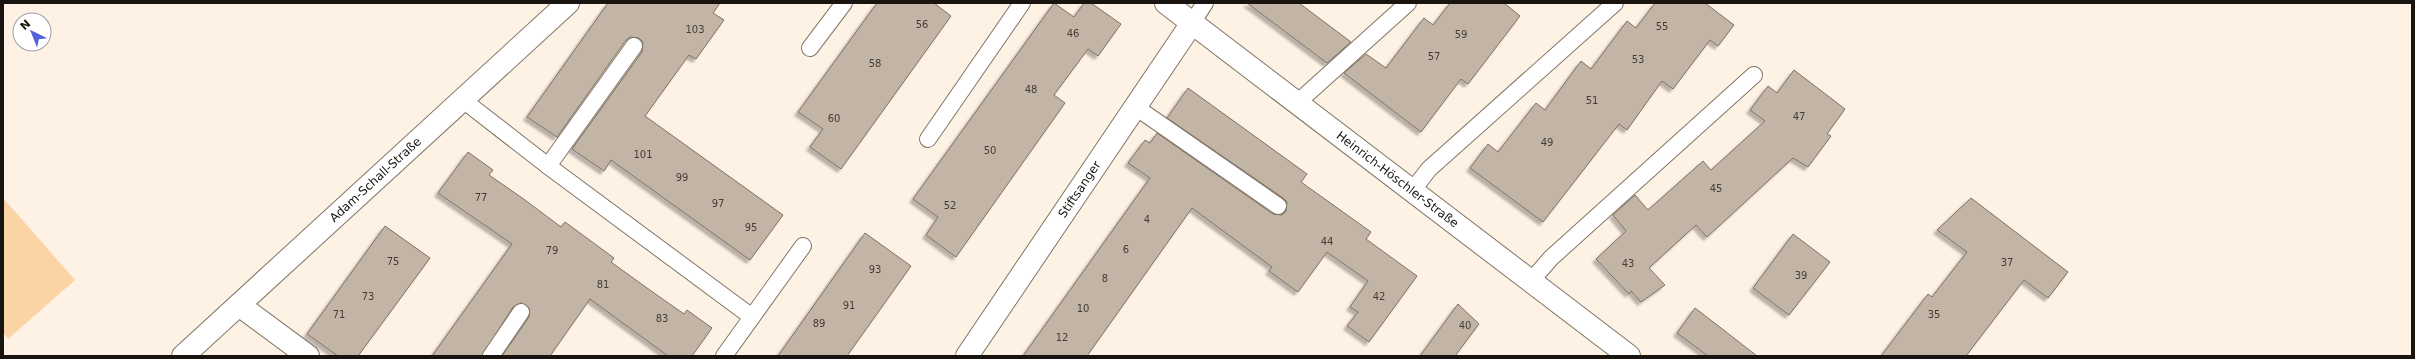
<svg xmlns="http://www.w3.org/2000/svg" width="2415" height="359" font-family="'DejaVu Sans',sans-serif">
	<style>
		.green { fill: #fbd4a6 }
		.building { fill: #c3b5a6; stroke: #7e7163; filter: url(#shadow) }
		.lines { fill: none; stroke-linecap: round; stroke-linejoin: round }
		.lane-casing { stroke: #817567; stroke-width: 18 }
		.street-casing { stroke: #817567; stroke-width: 24 }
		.lane { stroke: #fff; stroke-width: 16 }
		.street { stroke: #fff; stroke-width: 22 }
		.labels { text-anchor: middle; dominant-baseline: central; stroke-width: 3; stroke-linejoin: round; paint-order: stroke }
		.number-label { font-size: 10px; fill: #443c35 }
		.street-label { font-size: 12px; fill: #19140f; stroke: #fff }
	</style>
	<defs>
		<filter id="shadow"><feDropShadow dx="-3.5" dy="3.5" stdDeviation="1" flood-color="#0004"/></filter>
	</defs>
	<rect width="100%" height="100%" fill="#fef2e5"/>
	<path class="green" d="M3 198 75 280 8 339 3 332Z"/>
	<g class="building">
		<path d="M608 3H720L713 13 724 20 696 59 689 55 645 116 783 215 750 260 611 160 604 171 572 149 642 52 643 42 639 38 630 37 626 40 557 137 527 117Z"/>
		<path d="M877 3H934L951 16 841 169 810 147 823 129 798 112Z"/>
		<path d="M1054 3 1074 17 1084 3H1091L1121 24 1098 56 1088 49 1054 95 1065 103 956 257 926 235 938 217 913 199Z"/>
		<path d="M1247 3H1299L1351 42 1327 63Z"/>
		<path d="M1450 3H1504L1520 16 1468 84 1461 79 1421 132 1344 73 1366 54 1386 68 1424 18 1433 25Z"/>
		<path d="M1655 3H1705L1734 25 1718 46 1710 40 1673 89 1662 81 1627 130 1619 124 1543 222 1470 168 1488 144 1498 152 1536 103 1545 110 1581 61 1591 69 1627 21 1636 28Z"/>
		<path d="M1794 70 1845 109 1827 134 1831 136 1808 167 1793 158 1707 237 1696 225 1649 268 1665 285 1641 302 1631 291 1629 294 1596 259 1626 231 1613 215 1635 195 1648 210 1703 161 1711 170 1765 121 1750 110 1768 86 1777 93Z"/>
		<path d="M1188 88 1307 174 1301 182 1371 232 1366 239 1417 276 1369 342 1347 326 1358 312 1350 307 1368 281 1327 252 1298 292 1269 271 1272 267 1192 208 1087 356H1023L1150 178 1128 163 1145 140 1150 143 1157 133 1273 214 1282 215 1286 211 1287 202 1283 198 1167 118Z"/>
		<path d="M468 152 493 170 489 175 525 200 561 227 565 222 614 258 611 262 647 288 684 314 687 310 712 328 692 356H668L590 299 550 356H502L529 317V308L521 303 513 307 482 356H432L512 244 438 193Z"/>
		<path d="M1971 198 2068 272 2048 298 2024 280 1966 356H1881L1928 294 1932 297 1967 252 1937 230Z"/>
		<path d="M385 226 430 258 358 356H338L307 334Z"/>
		<path d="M865 233 911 266 884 304 847 356H778Z"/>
		<path d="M1793 234 1830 262 1789 315 1753 288Z"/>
		<path d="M1458 304 1479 324 1455 356H1420Z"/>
		<path d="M1695 308 1721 328 1757 356H1708L1677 333Z"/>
	</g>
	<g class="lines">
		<defs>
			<g id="lane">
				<path d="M1192 23 1205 3"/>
				<path d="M810 48 844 3"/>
				<path d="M463 100 548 166 752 317"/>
				<path d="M1297 103 1408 3"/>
				<path d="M1137 108 1278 206"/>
				<path d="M928 139 1022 3"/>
				<path d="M548 166 634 46"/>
				<path d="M1412 191 1429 169 1615 3"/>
				<path d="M1531 281 1551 258 1754 75"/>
				<path d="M491 356 521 312"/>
				<path d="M724 356 803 246"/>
			</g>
			<g id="street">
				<path id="s1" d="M1166 3 1629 356"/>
				<path d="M239 305 308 356"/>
				<path id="s2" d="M183 356 568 3"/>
				<path id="s3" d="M967 356 1192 23"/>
			</g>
		</defs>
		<use href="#lane" class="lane-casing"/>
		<use href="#street" class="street-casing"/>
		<use href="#lane" class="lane"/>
		<use href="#street" class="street"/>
	</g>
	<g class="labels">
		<g class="number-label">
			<text x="922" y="24">56</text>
			<text x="1662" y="26">55</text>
			<text x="695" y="29">103</text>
			<text x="1073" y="33">46</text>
			<text x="1461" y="34">59</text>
			<text x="1434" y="56">57</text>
			<text x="1638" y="59">53</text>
			<text x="875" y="63">58</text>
			<text x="1031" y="89">48</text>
			<text x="1592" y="100">51</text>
			<text x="1799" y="116">47</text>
			<text x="834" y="118">60</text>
			<text x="1547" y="142">49</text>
			<text x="990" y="150">50</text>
			<text x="643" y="154">101</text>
			<text x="682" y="177">99</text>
			<text x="1716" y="188">45</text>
			<text x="481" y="197">77</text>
			<text x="718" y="203">97</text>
			<text x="950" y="205">52</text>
			<text x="1147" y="219">4</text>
			<text x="751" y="227">95</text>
			<text x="1327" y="241">44</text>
			<text x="1126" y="249">6</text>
			<text x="552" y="250">79</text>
			<text x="393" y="261">75</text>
			<text x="2007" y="262">37</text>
			<text x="1628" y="263">43</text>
			<text x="875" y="269">93</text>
			<text x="1801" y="275">39</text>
			<text x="1105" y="278">8</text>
			<text x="603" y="284">81</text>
			<text x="368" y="296">73</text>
			<text x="1379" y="296">42</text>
			<text x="849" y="305">91</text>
			<text x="1083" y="308">10</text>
			<text x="339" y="314">71</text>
			<text x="1934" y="314">35</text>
			<text x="662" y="318">83</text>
			<text x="819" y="323">89</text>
			<text x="1465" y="325">40</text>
			<text x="1062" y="337">12</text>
		</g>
		<g class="street-label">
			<text stroke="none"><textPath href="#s2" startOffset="261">Adam-Schall-Straße</textPath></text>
			<text stroke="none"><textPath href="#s1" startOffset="291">Heinrich-Höschler-Straße</textPath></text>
			<text stroke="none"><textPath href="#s3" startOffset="201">Stiftsanger</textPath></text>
		</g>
	</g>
	<rect width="2415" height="359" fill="none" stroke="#19140f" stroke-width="8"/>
	<g transform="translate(32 32) rotate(317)"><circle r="19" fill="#ffffff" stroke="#a3a19f"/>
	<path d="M0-3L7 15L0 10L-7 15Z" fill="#5563da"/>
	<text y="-6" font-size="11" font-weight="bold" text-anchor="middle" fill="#19140f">N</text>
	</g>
</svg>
